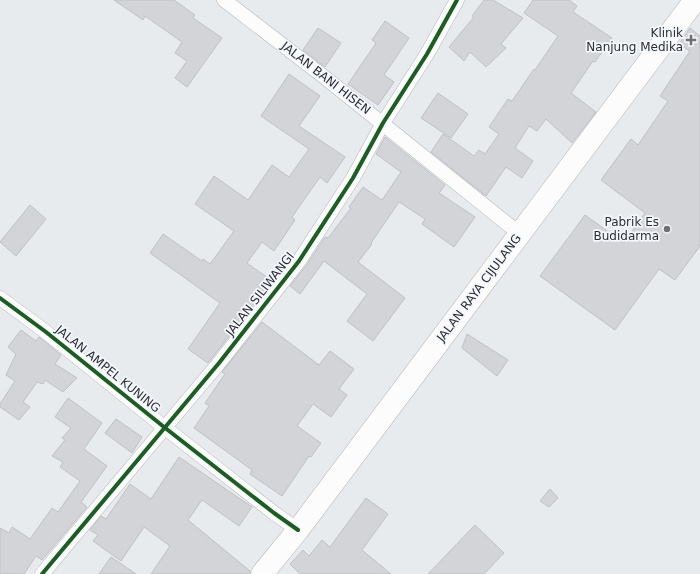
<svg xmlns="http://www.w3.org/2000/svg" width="700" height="574" font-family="'DejaVu Sans',sans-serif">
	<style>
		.building { fill: #d2d4d7; stroke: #bfc1c4 }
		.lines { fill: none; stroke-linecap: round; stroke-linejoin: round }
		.minor-casing { stroke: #b4b6b8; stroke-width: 15 }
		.trunk-casing { stroke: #b4b6b8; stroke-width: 23 }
		.minor { stroke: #fcfcfc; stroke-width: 14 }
		.trunk { stroke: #fcfcfc; stroke-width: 22 }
		.cycleway-casing { stroke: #f3f7fd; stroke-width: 6 }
		.cycleway { stroke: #1b5e20; stroke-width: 4 }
		.poi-dot { fill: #6e7073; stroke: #f3f7fd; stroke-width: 1.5 }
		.labels { text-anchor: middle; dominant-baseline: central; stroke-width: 3.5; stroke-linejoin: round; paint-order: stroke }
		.poi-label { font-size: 12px; fill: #2d2e31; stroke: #f3f7fd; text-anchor: end }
		.street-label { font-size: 12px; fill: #2d2e31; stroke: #f3f7fd }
	</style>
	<rect width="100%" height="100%" fill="#e8ebee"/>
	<g class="building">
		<path d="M114 0H174L195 15 193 18 222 38 187 87 175 78 187 61 175 53 182 42 145 16 143 20Z"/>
		<path d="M484 0H493L523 18 501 44 506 48 486 67 470 52 464 61 449 47 474 17 472 16Z"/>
		<path d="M533 0H569L577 6 573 12 612 38 595 62 593 61 571 93 596 112 572 143 546 119 537 131 529 126 515 148 533 161 522 178 506 167 486 196 431 152 443 134 474 156 479 150 485 154 499 134 489 127 508 99 512 101 534 69 535 70 558 36 524 13Z"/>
		<path d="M385 21 409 38 384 75 394 82 378 105 348 84 376 43 372 40Z"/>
		<path d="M318 28 341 43 325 67 303 50Z"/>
		<path d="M690 28 700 36V246L675 280 659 269 615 330 540 276 585 215 624 243 645 213 601 180 631 139 638 145 668 101 660 96 690 51 679 44Z"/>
		<path d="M289 74 320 96 299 126 345 157 327 183 320 177 292 217 295 220 274 251 262 242 247 263 272 281 208 363 188 349 220 303 150 253 163 234 202 261 203 259 210 264 234 231 195 204 214 176 248 200 272 165 289 177 309 149 261 116Z"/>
		<path d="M438 93 468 114 451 138 421 118Z"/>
		<path d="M385 137 445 185 439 193 475 217 454 247 422 224 425 219 399 202 371 243 372 244 358 262 405 298 373 341 347 321 367 294 324 261 300 294 290 286 306 266 325 237 328 238 351 208 349 207 363 187 382 200 401 172 376 154Z"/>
		<path d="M30 205 46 219 16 256 0 242Z"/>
		<path d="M262 322 319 365 330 351 354 369 339 389 347 395 331 417 313 404 297 426 321 443 311 457 309 456 282 496 250 474 252 470 194 428 209 406 205 403 225 374 222 372Z"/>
		<path d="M21 330 36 341 39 337 61 355 55 364 77 378 63 392 45 380 43 384 37 382 23 402 30 407 19 420 0 407V404L15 381 6 375 16 354 8 347Z"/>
		<path d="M467 334 508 360 497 376 462 348Z"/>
		<path d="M68 398 102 423 84 449 107 466 81 502 87 507 42 560 36 556 24 574H0V528L9 533 12 527 30 539 52 508 58 512 80 481 60 467 63 462 52 456 65 440 62 438 71 428 55 417Z"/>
		<path d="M116 419 142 437 132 453 105 433Z"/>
		<path d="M179 457 252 507 239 526 202 500 188 520 250 571V574H151L170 546 144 527 121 561 93 541 98 535 90 530 101 516 106 519 130 484 151 499Z"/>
		<path d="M550 489 558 498 549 507 540 501Z"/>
		<path d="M366 498 388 514 362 550 391 574H300L290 564 303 550 309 556 322 540 330 547Z"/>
		<path d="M475 525 504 553 484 574H428Z"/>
		<path d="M111 557 136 574H99Z"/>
	</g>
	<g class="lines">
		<defs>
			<g id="minor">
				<path d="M224 0 323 76 520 234"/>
				<path d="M0 298 46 332 164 427 274 513 298 530"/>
				<path d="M42 574 219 363 299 261 353 178 383 123 427 54 457 0"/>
			</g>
			<path id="trunk" d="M262 574 298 530 695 0"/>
		</defs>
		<use href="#minor" class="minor-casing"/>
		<use href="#trunk" class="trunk-casing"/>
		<use href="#minor" class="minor"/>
		<use href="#trunk" class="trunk"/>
		<defs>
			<g id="cycleway">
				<path d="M0 298 46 332 164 427 274 513 298 530"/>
				<path d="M42 574 219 363 299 261 353 178 383 123 427 54 457 0"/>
			</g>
		</defs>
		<use href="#cycleway" class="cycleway-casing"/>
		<use href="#cycleway" class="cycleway"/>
	</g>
	<g class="poi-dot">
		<path d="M689 34h4v4h4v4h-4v4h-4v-4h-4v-4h4z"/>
		<circle cx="667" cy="229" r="4"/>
	</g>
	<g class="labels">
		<g class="poi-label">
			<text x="683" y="33">Klinik<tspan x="683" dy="14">Nanjung Medika</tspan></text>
			<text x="659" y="222">Pabrik Es<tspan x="659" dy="14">Budidarma</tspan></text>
		</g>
		<g class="street-label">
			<text transform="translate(326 78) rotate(38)">JALAN BANI HISEN</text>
			<text transform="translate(479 288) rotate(-53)">JALAN RAYA CIJULANG</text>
			<text transform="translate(260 294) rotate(-52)">JALAN SILIWANGI</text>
			<text transform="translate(108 369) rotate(39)">JALAN AMPEL KUNING</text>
		</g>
	</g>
</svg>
